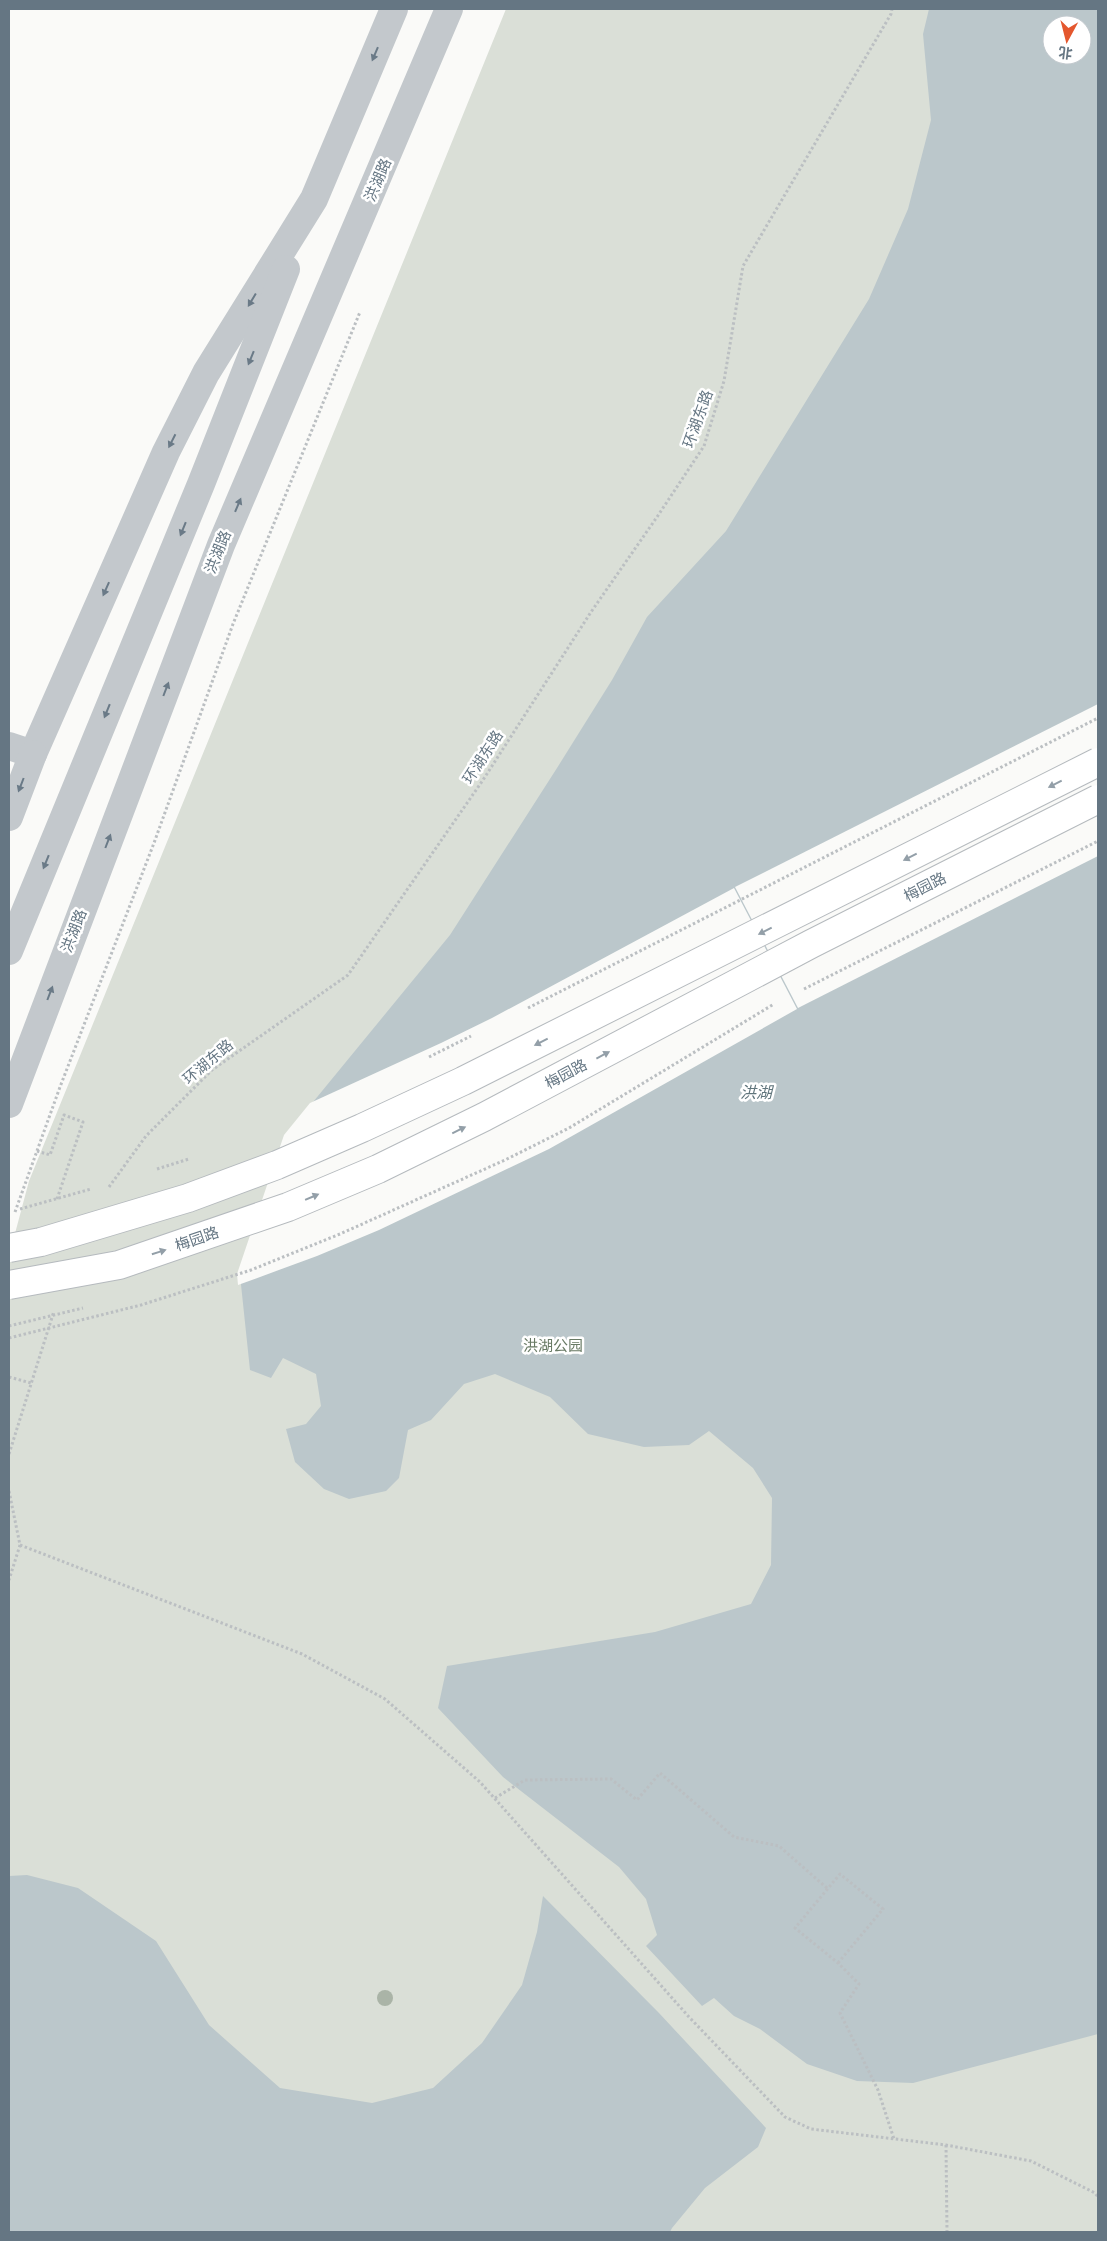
<svg xmlns="http://www.w3.org/2000/svg" width="1107" height="2241" font-family="'DejaVu Sans','Noto Sans SC',sans-serif">
	<style>
		.green { fill: #dadfd7; fill-rule: evenodd }
		.water { fill: #bbc7cb; fill-rule: evenodd }
		.pier { fill: #fafaf8 }
		.lines { fill: none; stroke-linecap: round; stroke-linejoin: round }
		.path { stroke: #bbbfc2; stroke-width: 3; stroke-dasharray: 2.5 2.5; stroke-linecap: butt }
		.minor { stroke: #c3c8cc; stroke-width: 28 }
		.major-bridge-casing { stroke: #b5babe; stroke-width: 30; stroke-linecap: butt }
		.path-bridge { stroke: #bbbfc2; stroke-width: 3; stroke-dasharray: 2.5 2.5; stroke-linecap: butt }
		.major-bridge { stroke: #fff; stroke-width: 28 }
		.tree { fill: #aab4a7 }
		.oneway { fill: #6a7a87 }
		.oneway2 { fill: #939fa8 }
		.labels { text-anchor: middle; dominant-baseline: central; stroke-width: 5; stroke-linejoin: round; paint-order: stroke }
		.street-label { font-size: 15px; fill: #657683; stroke: #fff }
		.park-label { font-size: 15px; fill: #687a64; stroke: #fff }
		.water-label { font-size: 16px; font-style: italic; fill: #60757c; stroke: #fff }
	</style>
	<rect width="100%" height="100%" fill="#fafaf8"/>
	<path class="green" d="M506 9H1098V2232H9V1256L29 1181ZM1052 25H1082V55H1052Z"/>
	<g class="water">
		<path d="M929 9H1098V2034L913 2083 857 2081 807 2064 760 2029 734 2016 714 1998 702 2006 646 1946 657 1935 646 1899 619 1867 503 1777 438 1708 447 1666 655 1632 751 1604 771 1565 772 1498 753 1468 709 1431 689 1445 644 1447 588 1434 550 1397 495 1374 464 1384 431 1420 408 1430 399 1478 386 1491 349 1499 324 1489 295 1462 286 1429 306 1424 321 1406 316 1374 283 1358 271 1378 250 1370 240 1275 286 1135 450 935 557 768 612 680 647 617 726 531 869 299 908 209 931 120 923 34ZM1052 25H1082V55H1052Z"/>
		<path d="M27 1875 78 1888 156 1941 209 2025 280 2088 372 2103 433 2088 482 2043 522 1985 537 1932 543 1896 659 2013 766 2128 758 2147 705 2188 672 2228 670 2232H9V1876Z"/>
	</g>
	<g class="pier">
		<path d="M1098 704V856L798 1008 735 887Z"/>
		<path d="M734 888 797 1009 549 1149 379 1230 317 1256 238 1285 237 1274 284 1135 310 1103 441 1043 492 1018Z"/>
	</g>
	<g class="lines">
		<g class="path">
			<path d="M37 1151 50 1155 64 1115 83 1122 57 1199"/>
			<path d="M109 1187 146 1136 212 1070 348 975 483 780 591 612 657 517 704 446 724 381 743 266 891 14 892 9"/>
			<path d="M15 1212 60 1087 154 843 233 624 360 312"/>
			<path d="M9 1377 31 1383"/>
			<path d="M9 1454 54 1311"/>
			<path d="M9 1491 20 1545 9 1580"/>
			<path d="M20 1545 302 1654 385 1699 480 1782 689 2017 785 2117 811 2129 946 2145 1031 2161 1095 2193 1098 2197"/>
			<path d="M495 1798 525 1780 611 1779 637 1800 660 1773 734 1837 779 1846 828 1889"/>
			<path d="M838 1963 883 1909 840 1874 795 1928 838 1963 859 1984 840 2013 878 2090 894 2139"/>
			<path d="M946 2145 947 2232"/>
		</g>
		<g class="minor">
			<path d="M9 746 33 754 166 452 206 373 314 199 394 9"/>
			<path d="M9 817 33 754"/>
			<path d="M9 951 201 484 286 269"/>
			<path d="M9 1104 221 545 449 9"/>
		</g>
		<defs>
			<g id="major-bridge">
				<path d="M9 1248 41 1242 188 1198 277 1165 362 1128 463 1081 1098 762"/>
				<path d="M9 1285 119 1265 288 1207 378 1169 484 1117 811 944 1098 799"/>
			</g>
		</defs>
		<use href="#major-bridge" class="major-bridge-casing"/>
		<g class="path-bridge">
			<path d="M804 989 1098 841"/>
			<path d="M528 1008 1098 718"/>
			<path d="M429 1057 471 1036"/>
			<path d="M157 1169 189 1159"/>
			<path d="M20 1209 91 1189"/>
			<path d="M9 1326 83 1308"/>
			<path d="M9 1338 141 1305 251 1270 340 1234 505 1160 569 1128 774 1004"/>
		</g>
		<use href="#major-bridge" class="major-bridge"/>
	</g>
	<circle class="tree" cx="385" cy="1998" r="8"/>
	<defs><path id="oneway-solid" d="M-6-.8H1V-3.2L6.5 0L1 3.2V.8H-6Z" transform="scale(1.25)"/></defs>
	<g class="oneway">
		<use href="#oneway-solid" transform="translate(375 54) rotate(113)"/>
		<use href="#oneway-solid" transform="translate(252 300) rotate(121)"/>
		<use href="#oneway-solid" transform="translate(251 358) rotate(112)"/>
		<use href="#oneway-solid" transform="translate(172 441) rotate(117)"/>
		<use href="#oneway-solid" transform="translate(238 505) rotate(-67)"/>
		<use href="#oneway-solid" transform="translate(183 529) rotate(112)"/>
		<use href="#oneway-solid" transform="translate(106 589) rotate(114)"/>
		<use href="#oneway-solid" transform="translate(166 689) rotate(-69)"/>
		<use href="#oneway-solid" transform="translate(107 711) rotate(112)"/>
		<use href="#oneway-solid" transform="translate(21 785) rotate(111)"/>
		<use href="#oneway-solid" transform="translate(108 841) rotate(-69)"/>
		<use href="#oneway-solid" transform="translate(46 862) rotate(112)"/>
		<use href="#oneway-solid" transform="translate(50 993) rotate(-69)"/>
	</g>
	<g class="oneway2">
		<use href="#oneway-solid" transform="translate(1055 784) rotate(153)"/>
		<use href="#oneway-solid" transform="translate(910 857) rotate(153)"/>
		<use href="#oneway-solid" transform="translate(765 931) rotate(153)"/>
		<use href="#oneway-solid" transform="translate(541 1042) rotate(153)"/>
		<use href="#oneway-solid" transform="translate(603 1055) rotate(-28)"/>
		<use href="#oneway-solid" transform="translate(459 1130) rotate(-26)"/>
		<use href="#oneway-solid" transform="translate(312 1197) rotate(-23)"/>
		<use href="#oneway-solid" transform="translate(159 1252) rotate(-18)"/>
	</g>
	<g class="labels">
		<g class="street-label">
			<text transform="translate(378 180) rotate(-67)">洪湖路</text>
			<text transform="translate(698 419) rotate(-70)">环湖东路</text>
			<text transform="translate(218 552) rotate(-68)">洪湖路</text>
			<text transform="translate(483 757) rotate(-57)">环湖东路</text>
			<text transform="translate(925 887) rotate(-27)">梅园路</text>
			<text transform="translate(74 931) rotate(-69)">洪湖路</text>
			<text transform="translate(208 1062) rotate(-40)">环湖东路</text>
			<text transform="translate(566 1074) rotate(-28)">梅园路</text>
			<text transform="translate(197 1239) rotate(-19)">梅园路</text>
		</g>
		<g class="park-label">
			<text x="553" y="1346">洪湖公园</text>
		</g>
		<g class="water-label">
			<text x="756" y="1092">洪湖</text>
		</g>
	</g>
	<rect width="1107" height="2241" fill="none" stroke="#657683" stroke-width="20"/>
	<g transform="translate(1067 40) rotate(187)"><circle r="24" fill="#ffffff" stroke="#c1c8cd"/>
	<path d="M0-4L9 19L0 12L-9 19Z" fill="#e4572e"/>
	<text y="-8" font-size="14" font-weight="bold" text-anchor="middle" fill="#657683">北</text>
	</g>
</svg>
